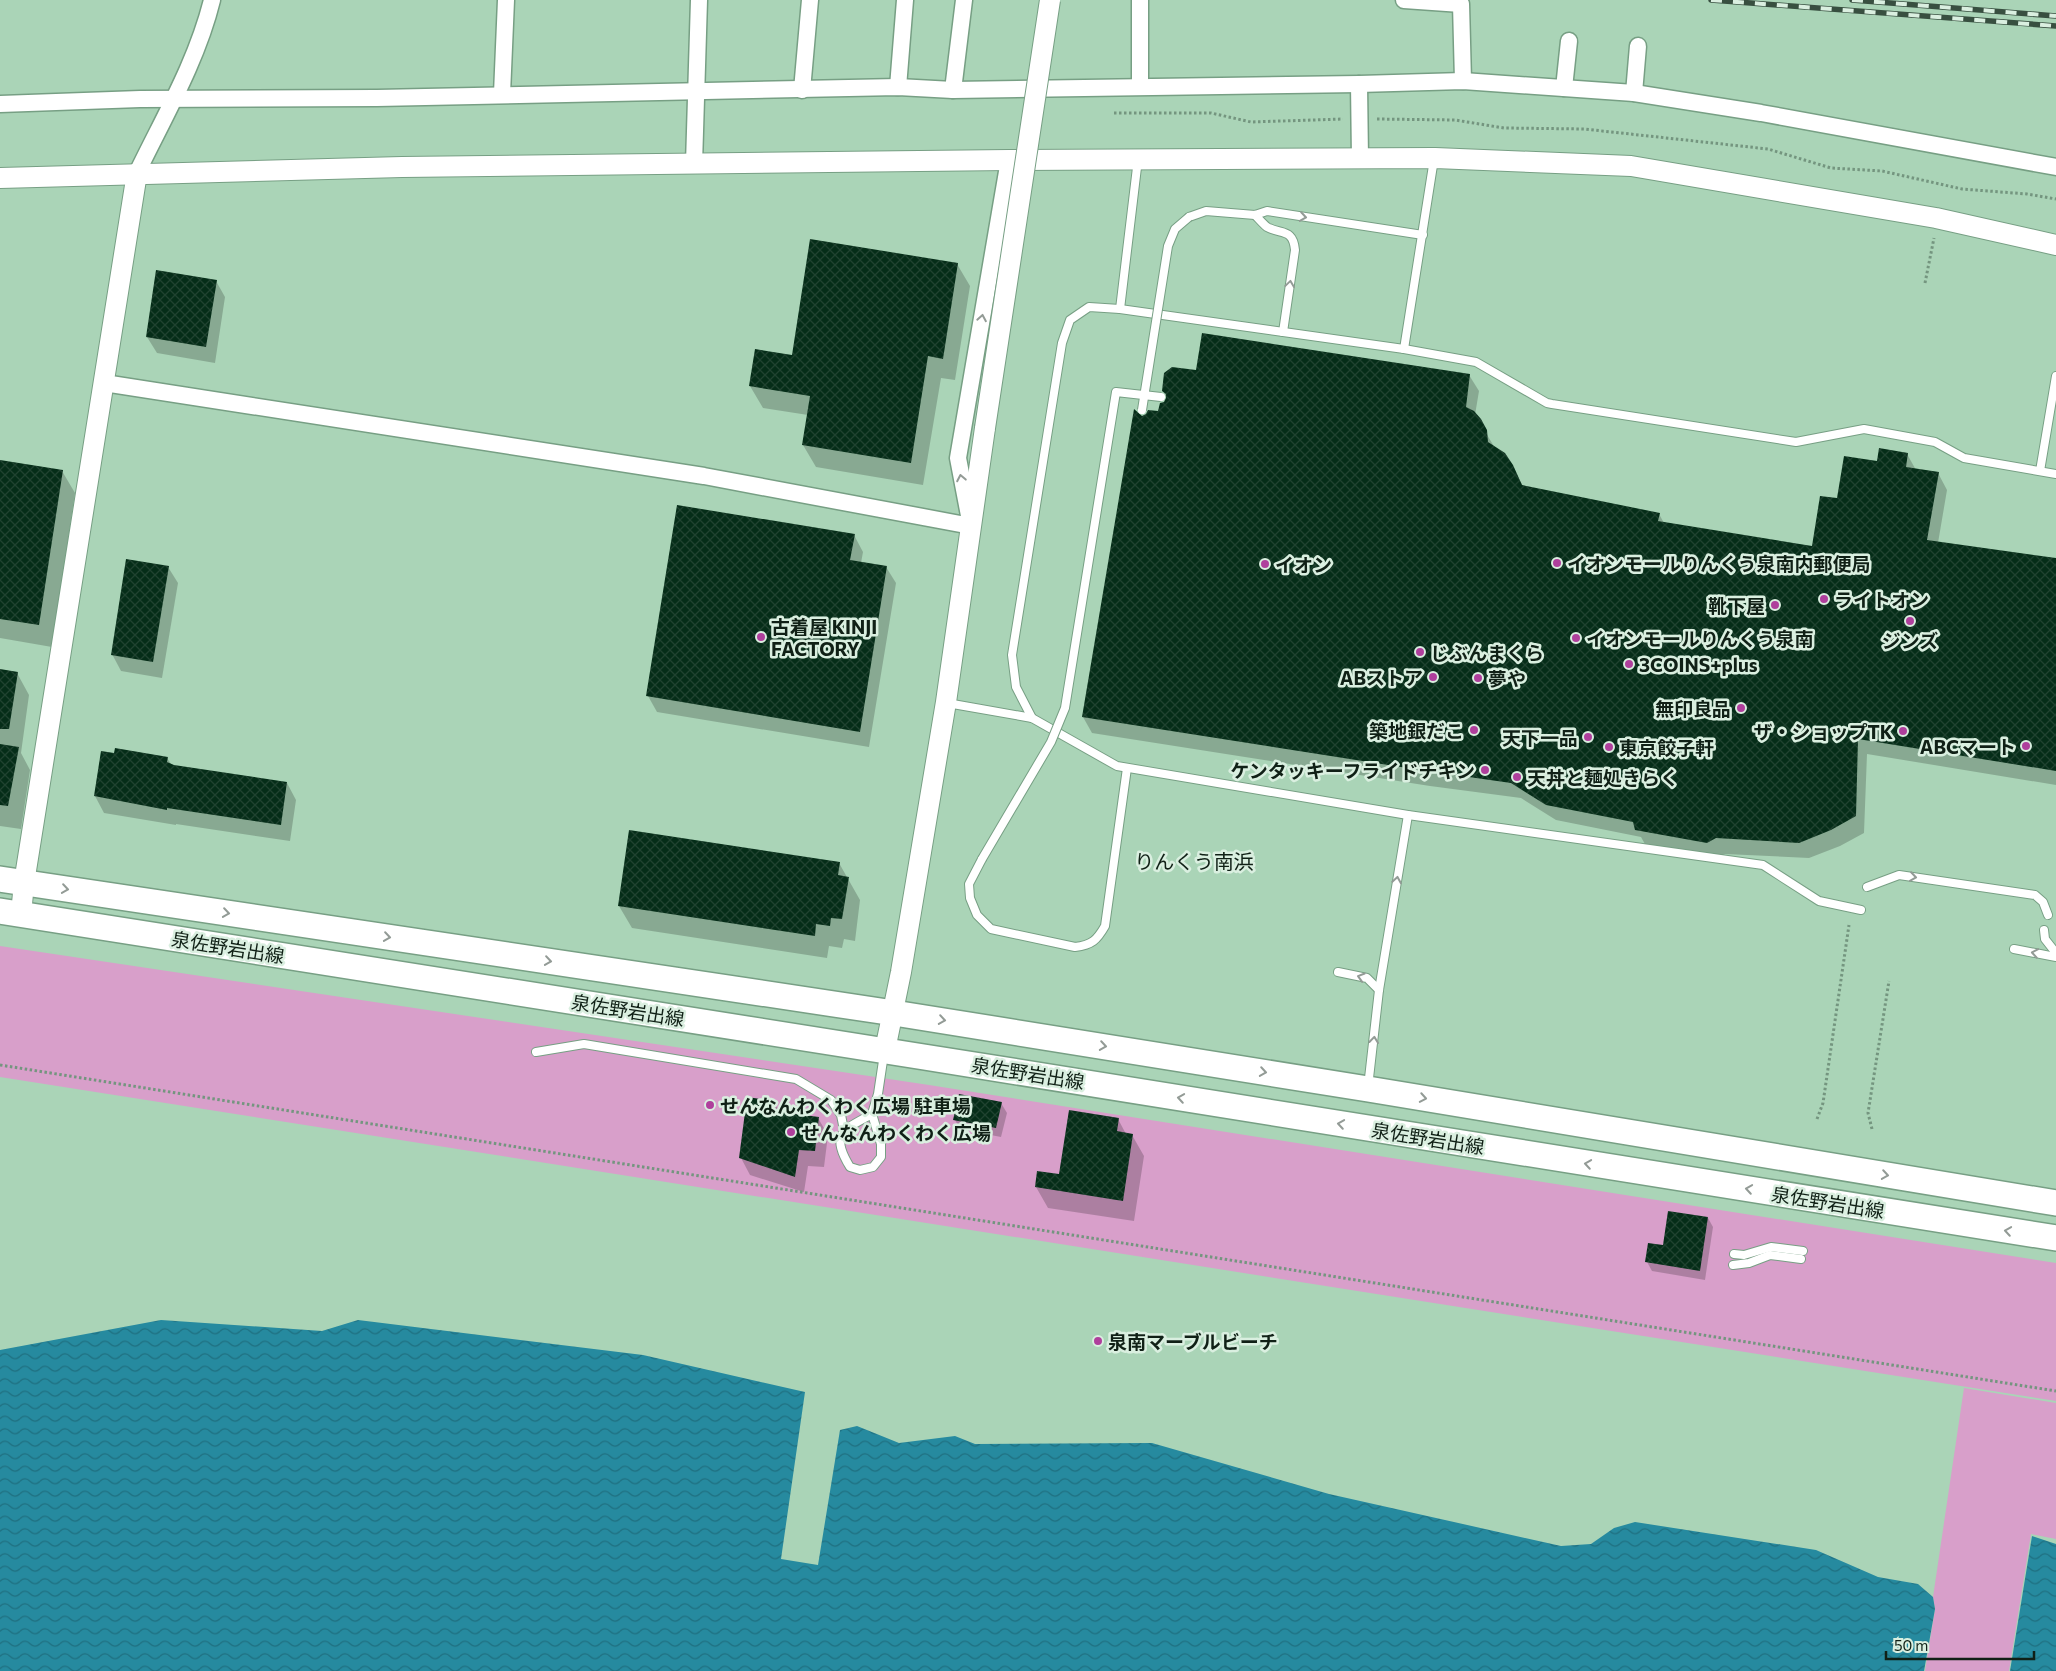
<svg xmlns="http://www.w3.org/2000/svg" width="2056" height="1671" font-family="Commissioner,'Noto Sans JP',sans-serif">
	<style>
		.green { fill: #d89fca }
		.water { fill: url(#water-waves) }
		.shadow { fill: #0003 }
		.building { fill: url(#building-cross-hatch) }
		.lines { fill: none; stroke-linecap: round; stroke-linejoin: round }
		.service-casing { stroke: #779f84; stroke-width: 10 }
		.minor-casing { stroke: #779f84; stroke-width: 19 }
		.tertiary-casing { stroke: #779f84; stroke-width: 22 }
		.primary-casing { stroke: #779f84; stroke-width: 28 }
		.path { stroke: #74957f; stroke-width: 3; stroke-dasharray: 2.5 2.5; stroke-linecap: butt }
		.service { stroke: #fff; stroke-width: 8 }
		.minor { stroke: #fff; stroke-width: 16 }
		.tertiary { stroke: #fff; stroke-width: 20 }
		.primary { stroke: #fff; stroke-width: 25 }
		.rail-casing { stroke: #384f40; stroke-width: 5.5 }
		.rail { stroke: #daefe0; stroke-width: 4; stroke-dasharray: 11; stroke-linecap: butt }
		.service-bridge-casing { stroke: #779f84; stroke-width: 10; stroke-linecap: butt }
		.tertiary-bridge-casing { stroke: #779f84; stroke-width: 22; stroke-linecap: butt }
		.service-bridge { stroke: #fff; stroke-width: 8 }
		.tertiary-bridge { stroke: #fff; stroke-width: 20 }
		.oneway { stroke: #939b96 }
		.poi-dot { fill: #af3f9c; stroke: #daefe0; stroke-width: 2 }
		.labels { text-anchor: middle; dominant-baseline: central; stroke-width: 5; stroke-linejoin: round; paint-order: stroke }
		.poi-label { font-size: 19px; font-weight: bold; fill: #102016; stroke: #daefe0; text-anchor: start }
		.street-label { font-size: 19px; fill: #102016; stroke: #daefe0 }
		.neighbourhood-label { font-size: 20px; fill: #102016; stroke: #daefe0 }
	</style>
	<defs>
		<pattern id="water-waves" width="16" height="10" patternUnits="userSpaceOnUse" patternTransform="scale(1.25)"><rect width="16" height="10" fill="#268a9f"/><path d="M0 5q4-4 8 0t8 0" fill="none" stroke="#1f7081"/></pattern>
		<pattern id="building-cross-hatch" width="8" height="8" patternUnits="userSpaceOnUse" patternTransform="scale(1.25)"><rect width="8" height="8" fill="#052d18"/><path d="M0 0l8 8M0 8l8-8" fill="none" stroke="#204230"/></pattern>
	</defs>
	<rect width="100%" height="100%" fill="#aad4b7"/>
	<g class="green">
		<path d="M0 946 929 1085 2056 1263V1401L0 1077Z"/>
		<path d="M1964 1388 2056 1403V1539L2031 1534 2009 1671H1925L1935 1609 1933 1597Z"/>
	</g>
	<g class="water">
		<path d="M161 1320 322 1331 358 1320 643 1355 805 1392 781 1559 818 1565 840 1430 857 1426 899 1443 955 1436 975 1444 1152 1443 1329 1494 1561 1546 1591 1544 1614 1528 1635 1522 1816 1550 1878 1577 1918 1584 1933 1597 1935 1609 1924 1671H0V1350Z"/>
		<path d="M2032 1536 2056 1544V1671H2010Z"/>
	</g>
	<g class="shadow">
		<path d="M957 264 970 286 955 380 941 378 923 485 816 467 803 445 808 415 763 408 750 386 793 357Z"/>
		<path d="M216 281 225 297 215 363 157 353 147 337Z"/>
		<path d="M1197 371 1469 375 1479 391 1475 415 1495 448 1512 466 1523 486 1659 514 1664 523 1813 547 1838 499 1878 463 1907 454 1916 470 1938 473 1947 490 1938 543 2056 559V785L1867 754 1864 833 1840 846 1809 858 1725 854 1716 858 1646 846 1641 837 1556 820 1521 798 1430 786 1092 733 1083 717 1141 417 1159 412 1167 399 1163 391Z"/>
		<path d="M0 461 62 471 75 493 52 647 0 638Z"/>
		<path d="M854 535 863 552 861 563 886 567 896 583 869 747 657 712 648 696Z"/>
		<path d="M168 567 178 583 162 678 121 671 112 654Z"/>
		<path d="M0 670 17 673 29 695 21 753 30 770 21 829 0 826Z"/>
		<path d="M167 758 171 764 174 766 287 783 296 800 290 841 176 824V825L104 813 95 796Z"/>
		<path d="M839 863 860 900 855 941 844 939 842 948 829 946 827 958 632 928 619 906Z"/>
		<path d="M774 1102 781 1113 818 1118 828 1135 824 1167 808 1166 804 1192 750 1175 741 1158Z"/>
		<path d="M1001 1103 1007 1113 1001 1137 960 1129 955 1120Z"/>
		<path d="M1118 1119 1126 1134 1132 1135 1144 1156 1134 1221 1048 1208 1036 1187 1060 1176Z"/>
		<path d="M1708 1218 1713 1227 1705 1280 1652 1271 1647 1262 1665 1247Z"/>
	</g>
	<g class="building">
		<path d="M810 239 958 263 943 359 928 356 911 463 802 445 810 396 749 386 755 349 792 355Z"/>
		<path d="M156 270 217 280 206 347 146 337Z"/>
		<path d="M1202 333 1470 374 1466 407 1474 411 1481 419 1487 430 1488 442 1505 453 1513 465 1522 485 1660 513 1658 521 1812 546 1820 496 1837 498 1844 456 1877 461 1879 448 1908 453 1906 467 1939 472 1927 540 2056 558V771L1858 739 1856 816 1831 830 1799 843 1716 838 1707 843 1635 830 1633 822 1546 805 1511 783 1420 770 1082 717 1134 409 1142 416 1146 414 1148 410 1158 411 1160 403 1164 402 1166 398V394L1162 391 1164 373 1172 367 1196 370Z"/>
		<path d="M0 460 63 470 39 625 0 619Z"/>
		<path d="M677 505 855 534 850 560 887 566 860 732 646 696Z"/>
		<path d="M126 559 169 566 153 662 111 655Z"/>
		<path d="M0 669 18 672 9 729H0Z"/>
		<path d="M0 744 19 747 8 806 0 805Z"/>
		<path d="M115 748 168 757 167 762 174 765 287 782 281 825 167 808V810L94 796 101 751 114 753Z"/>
		<path d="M629 830 840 862 838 875 849 877 842 919 831 918 830 926 816 924 815 936 618 906Z"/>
		<path d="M959 1094 1002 1102 996 1128 953 1120Z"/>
		<path d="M747 1097 775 1101 774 1111 819 1117 815 1151 799 1150 795 1177 739 1158Z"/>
		<path d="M1069 1110 1119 1118 1117 1131 1133 1134 1123 1201 1035 1187 1037 1171 1059 1174Z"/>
		<path d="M1668 1211 1708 1217 1700 1271 1645 1262 1648 1243 1663 1245Z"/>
	</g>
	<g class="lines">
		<defs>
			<g id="service">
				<path d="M1255 215C1259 219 1263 224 1267 227 1281 235 1293 228 1295 250L1283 332"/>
				<path d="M1189 217 1206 211 1255 215 1267 211 1423 235"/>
				<path d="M1120 309 1138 159"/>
				<path d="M1404 349 1434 159"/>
				<path d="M2040 471 2056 376"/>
				<path d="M947 703 1032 718 1117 766 1408 815 1763 865 1819 901 1861 910"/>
				<path d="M1032 718 1016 687 1012 655 1062 343 1070 320 1089 307 1120 309 1404 349 1476 362 1547 403 1552 404 1796 442 1864 429 1935 442 1964 458 2056 474"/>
				<path d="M982 859 969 884 970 898 977 915 991 929 1075 947C1092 945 1097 940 1105 926L1127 768"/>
				<path d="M1867 887 1899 875 2035 895 2043 902 2048 915"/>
				<path d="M2044 930 2045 939 2056 953"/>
				<path d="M2014 949 2056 957"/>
				<path d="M1338 972 1367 978 1379 990"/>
				<path d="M536 1052 584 1044 796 1079 831 1100 841 1115 844 1130"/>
				<path d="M1368 1087 1379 990 1408 815"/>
				<path d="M872 1114C844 1130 829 1133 850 1167L860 1170 873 1167 881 1157V1144L872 1114 878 1094 884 1054"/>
				<path d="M1734 1254 1744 1255 1771 1247 1803 1251"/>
				<path d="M1733 1265 1749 1263 1770 1255 1801 1259"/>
			</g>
			<g id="minor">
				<path d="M1140 0V86"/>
				<path d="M1404 0 1461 4 1463 81"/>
				<path d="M1359 84 1360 159"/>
				<path d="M898 87 905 0"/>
				<path d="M1564 88 1569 41"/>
				<path d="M802 90 810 0"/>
				<path d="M953 90 964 0"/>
				<path d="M1634 93 1638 46"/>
				<path d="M502 94 506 0"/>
				<path d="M0 104 140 99 377 98 898 87 953 90 1359 84 1463 81 1634 93 1761 113 2056 167"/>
				<path d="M694 164 699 0"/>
				<path d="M137 173C164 117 197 61 212 0"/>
				<path d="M104 383 704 476 971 526 958 458 1009 160"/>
			</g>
			<g id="tertiary">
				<path d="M0 178 402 167 1009 160 1435 158 1631 166 1936 218 2056 245"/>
				<path d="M21 914 24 883 137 173"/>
				<path d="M885 1050 901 972 946 702 985 428"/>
			</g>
			<g id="primary">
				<path d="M0 879 894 1013 1368 1089 2056 1203"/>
				<path d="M0 911 924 1057 2056 1238"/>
			</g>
		</defs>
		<use href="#service" class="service-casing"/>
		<use href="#minor" class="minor-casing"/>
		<use href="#tertiary" class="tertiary-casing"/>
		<use href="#primary" class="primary-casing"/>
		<g class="path">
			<path d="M1114 113H1211L1251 122 1343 119"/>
			<path d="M1377 119 1455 120 1504 128 1584 129 1768 149 1831 168 1882 171 1962 189 2027 194 2056 199"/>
			<path d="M1925 283 1934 238"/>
			<path d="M0 1065 2056 1391"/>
			<path d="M1817 1119 1823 1103 1849 925"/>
			<path d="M1872 1129 1868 1113 1889 981"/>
		</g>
		<use href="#service" class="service"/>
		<use href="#minor" class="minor"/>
		<use href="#tertiary" class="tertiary"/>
		<use href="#primary" class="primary"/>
		<defs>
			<g id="rail">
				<path d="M1711 0 2056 26"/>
				<path d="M1852 0 2056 16"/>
			</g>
		</defs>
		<use href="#rail" class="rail-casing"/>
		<use href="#rail" class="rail"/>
		<defs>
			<g id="service-bridge">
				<path d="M1142 410 1168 246 1175 229 1189 217"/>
				<path d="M982 859 1051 742 1065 708 1116 392 1161 397"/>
			</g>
			<path id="tertiary-bridge" d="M985 428 1050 0"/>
		</defs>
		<use href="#service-bridge" class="service-bridge-casing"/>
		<use href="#tertiary-bridge" class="tertiary-bridge-casing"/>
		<use href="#service-bridge" class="service-bridge"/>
		<use href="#tertiary-bridge" class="tertiary-bridge"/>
	</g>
	<defs><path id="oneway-chevron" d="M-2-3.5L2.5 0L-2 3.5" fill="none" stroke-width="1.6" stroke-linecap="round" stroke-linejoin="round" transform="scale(1.25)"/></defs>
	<g class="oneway">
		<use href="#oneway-chevron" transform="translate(1303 217) rotate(9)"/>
		<use href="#oneway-chevron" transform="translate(1290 284) rotate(-82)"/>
		<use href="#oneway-chevron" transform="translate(982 318) rotate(-80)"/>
		<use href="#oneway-chevron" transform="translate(961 478) rotate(-101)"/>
		<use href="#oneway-chevron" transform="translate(1913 877) rotate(8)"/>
		<use href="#oneway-chevron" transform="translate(1397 880) rotate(-81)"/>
		<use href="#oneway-chevron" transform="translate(65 889) rotate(8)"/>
		<use href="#oneway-chevron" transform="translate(226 913) rotate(8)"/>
		<use href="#oneway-chevron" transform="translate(387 937) rotate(8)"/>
		<use href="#oneway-chevron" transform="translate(2035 953) rotate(-170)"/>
		<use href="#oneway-chevron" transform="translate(548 961) rotate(8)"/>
		<use href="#oneway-chevron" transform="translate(1361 977) rotate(-163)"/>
		<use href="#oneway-chevron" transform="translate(942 1020) rotate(9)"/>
		<use href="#oneway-chevron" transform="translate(1374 1040) rotate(-84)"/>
		<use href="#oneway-chevron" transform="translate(1103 1046) rotate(9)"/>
		<use href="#oneway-chevron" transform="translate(1263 1072) rotate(9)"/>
		<use href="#oneway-chevron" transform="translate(1181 1098) rotate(-171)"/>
		<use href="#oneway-chevron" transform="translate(1423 1098) rotate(10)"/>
		<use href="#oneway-chevron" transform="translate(1341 1124) rotate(-171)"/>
		<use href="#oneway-chevron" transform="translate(1588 1164) rotate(-171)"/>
		<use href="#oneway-chevron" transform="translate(1885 1175) rotate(9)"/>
		<use href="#oneway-chevron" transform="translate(1749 1189) rotate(-171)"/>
		<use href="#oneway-chevron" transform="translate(2008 1231) rotate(-171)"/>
	</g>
	<g class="poi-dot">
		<circle cx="1557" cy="563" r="5"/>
		<circle cx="1265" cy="564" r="5"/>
		<circle cx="1824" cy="599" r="5"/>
		<circle cx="1775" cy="605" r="5"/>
		<circle cx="1910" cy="621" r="5"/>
		<circle cx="761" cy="637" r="5"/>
		<circle cx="1576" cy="638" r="5"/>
		<circle cx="1420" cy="652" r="5"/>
		<circle cx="1629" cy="664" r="5"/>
		<circle cx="1433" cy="677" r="5"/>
		<circle cx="1478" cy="678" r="5"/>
		<circle cx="1741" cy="708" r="5"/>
		<circle cx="1474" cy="730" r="5"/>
		<circle cx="1903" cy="731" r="5"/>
		<circle cx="1588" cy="737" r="5"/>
		<circle cx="2026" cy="746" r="5"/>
		<circle cx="1609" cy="747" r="5"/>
		<circle cx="1485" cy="770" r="5"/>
		<circle cx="1517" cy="777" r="5"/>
		<circle cx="710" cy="1105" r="5"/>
		<circle cx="791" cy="1132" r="5"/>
		<circle cx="1098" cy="1341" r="5"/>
	</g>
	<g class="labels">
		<g class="poi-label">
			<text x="1567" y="563">イオンモールりんくう泉南内郵便局</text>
			<text x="1275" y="564">イオン</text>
			<text x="1834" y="599">ライトオン</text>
			<text x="1765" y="605" text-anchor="end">靴下屋</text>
			<text x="771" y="626">古着屋 KINJI<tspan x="771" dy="22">FACTORY</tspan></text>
			<text x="1586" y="638">イオンモールりんくう泉南</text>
			<text x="1910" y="640" text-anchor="middle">ジンズ</text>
			<text x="1430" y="652">じぶんまくら</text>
			<text x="1639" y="664">3COINS+plus</text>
			<text x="1423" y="677" text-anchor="end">ABストア</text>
			<text x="1488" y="678">夢や</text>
			<text x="1731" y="708" text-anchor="end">無印良品</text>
			<text x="1464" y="730" text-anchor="end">築地銀だこ</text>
			<text x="1893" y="731" text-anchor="end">ザ・ショップTK</text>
			<text x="1578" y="737" text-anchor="end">天下一品</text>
			<text x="2016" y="746" text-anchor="end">ABCマート</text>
			<text x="1619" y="747">東京餃子軒</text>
			<text x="1475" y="770" text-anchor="end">ケンタッキーフライドチキン</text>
			<text x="1527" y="777">天丼と麺処きらく</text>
			<text x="720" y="1105">せんなんわくわく広場 駐車場</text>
			<text x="801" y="1132">せんなんわくわく広場</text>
			<text x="1108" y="1341">泉南マーブルビーチ</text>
		</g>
		<g class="street-label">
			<text transform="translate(228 947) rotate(9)">泉佐野岩出線</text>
			<text transform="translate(628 1010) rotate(9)">泉佐野岩出線</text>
			<text transform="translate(1028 1073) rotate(9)">泉佐野岩出線</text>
			<text transform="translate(1428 1138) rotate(9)">泉佐野岩出線</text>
			<text transform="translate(1828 1202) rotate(9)">泉佐野岩出線</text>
		</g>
		<g class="neighbourhood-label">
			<text x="1194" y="861">りんくう南浜</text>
		</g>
	</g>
	<path d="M1886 1651v8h148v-8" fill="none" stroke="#102016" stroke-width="2.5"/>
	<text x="1894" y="1651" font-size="15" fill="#102016" stroke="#daefe0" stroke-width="4" paint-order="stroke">50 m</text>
</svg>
